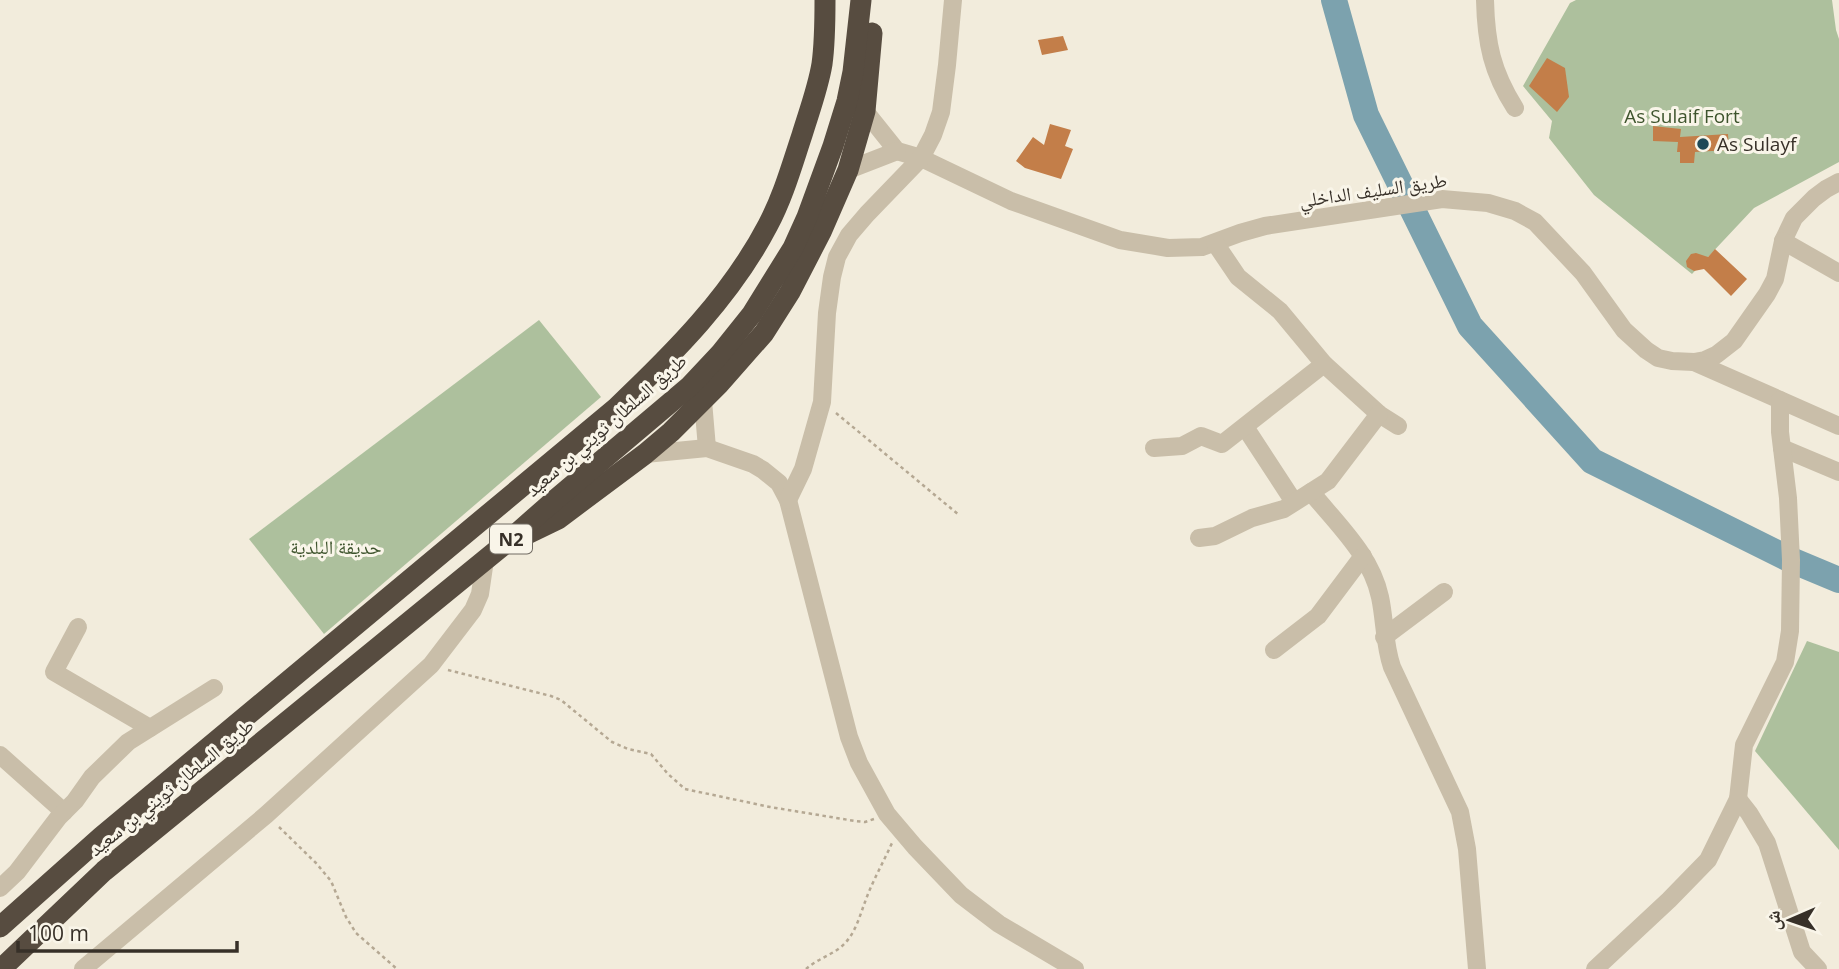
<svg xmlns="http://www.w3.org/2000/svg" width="1839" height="969" font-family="'Open Sans','Noto Naskh Arabic',sans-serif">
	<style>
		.green { fill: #adc09d }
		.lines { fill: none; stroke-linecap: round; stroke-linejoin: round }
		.river { stroke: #7ca2ae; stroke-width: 26 }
		.building { fill: #c37e49 }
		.path { stroke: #b5a893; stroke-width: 2.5; stroke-dasharray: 3.5 3.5; stroke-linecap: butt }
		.minor { stroke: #c9bea9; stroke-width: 18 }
		.highway { stroke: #574c40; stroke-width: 21 }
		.poi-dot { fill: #1f4957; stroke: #f9f5e9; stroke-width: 2.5 }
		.labels { text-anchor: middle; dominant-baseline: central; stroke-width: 6; stroke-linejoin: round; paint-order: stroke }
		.shield { fill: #f9f5e9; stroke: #716b62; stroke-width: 2 }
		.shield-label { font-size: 18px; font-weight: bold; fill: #373028 }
		.park-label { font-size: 19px; fill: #3e542d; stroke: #f9f5e9 }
		.poi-label { font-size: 19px; fill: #373028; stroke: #f9f5e9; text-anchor: start }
		.street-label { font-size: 19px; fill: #373028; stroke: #f9f5e9 }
	</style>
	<rect width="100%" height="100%" fill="#f2ecdc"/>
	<g class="green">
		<path d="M1576 0H1832L1836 30 1839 39V162L1754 208 1692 274 1594 195 1549 138 1552 121 1523 86 1570 3Z"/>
		<path d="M539 320 601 397 324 634 249 539Z"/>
		<path d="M1807 641 1839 652V850L1755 751Z"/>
	</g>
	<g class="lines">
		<path class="river" d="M1334 0 1366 115 1470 326 1592 461 1791 560 1839 580"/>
	</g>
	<g class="building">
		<path d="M1063 36 1068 50 1042 55 1038 40Z"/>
		<path d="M1547 58 1565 68 1569 97 1557 112 1529 86Z"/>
		<path d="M1050 124 1071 130 1065 146 1073 149 1061 179 1025 168 1016 161 1033 137 1044 145Z"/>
		<path d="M1653 126 1681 129 1680 137 1728 134 1729 150 1695 152 1694 163H1680V152H1677L1678 142 1653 141Z"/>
		<path d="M1715 249 1747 279 1731 296 1704 269 1694 271 1687 267 1686 261 1691 254 1696 253 1708 257Z"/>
	</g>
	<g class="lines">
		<g class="path">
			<path d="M836 413 959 515"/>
			<path d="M448 670 551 696 561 700 612 742 628 749 651 754 668 774 685 789 770 807 855 821 865 822 874 819"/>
			<path d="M279 827 316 863 331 881 346 917 356 933 397 969"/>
			<path d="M806 969C818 958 836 954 846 942 856 931 860 915 865 902 872 882 883 863 892 843"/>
		</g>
		<g class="minor">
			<path d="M1485 0C1486 43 1492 72 1515 108"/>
			<path d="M865 111 897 151 921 158 1011 201 1120 240 1168 248 1202 247 1240 233 1265 226 1442 199 1488 203 1515 211 1535 222 1583 273 1624 330 1646 350 1658 358 1672 361 1694 362 1705 360 1716 355 1734 341 1767 294 1775 279 1783 241 1794 218 1814 198 1826 189 1839 182"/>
			<path d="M848 170 897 151"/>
			<path d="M1783 241 1839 273"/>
			<path d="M1215 243 1238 277 1280 311 1324 364 1379 414 1398 426"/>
			<path d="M1694 362 1839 426"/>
			<path d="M703 401 707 448"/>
			<path d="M1245 427 1294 502"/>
			<path d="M1154 448 1182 446 1201 436 1222 444 1324 364"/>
			<path d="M1782 448 1839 472"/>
			<path d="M645 454 707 448 753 464 763 470 779 483 788 500 849 737 859 763 887 814 915 847 961 895 999 924 1075 969"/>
			<path d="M1311 492C1337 524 1371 555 1380 597 1385 620 1384 644 1392 667L1460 812 1467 849 1477 969"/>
			<path d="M788 500 803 469 822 402 827 313 832 277 837 257 849 235 867 214 921 158 933 135 941 112 947 65 953 0"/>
			<path d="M1199 538 1215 536 1252 518 1284 509 1328 481 1379 414"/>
			<path d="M78 627 54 672 150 728"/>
			<path d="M1384 637 1444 592"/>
			<path d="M1274 650 1318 616 1363 556"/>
			<path d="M0 755 64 812"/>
			<path d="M1738 799 1749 813 1767 843 1802 952 1818 969"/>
			<path d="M0 888 17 872 58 818 75 801 92 777 128 742 214 688"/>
			<path d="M83 969 266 815 431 665 473 610 480 594 485 560"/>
			<path d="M1595 969 1669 900 1708 860 1738 799 1744 745 1785 662 1790 631 1791 560 1788 498 1780 432V400"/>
		</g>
		<g class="highway">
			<path d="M527 534 558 519 645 454 671 432 719 384 764 333 790 292 821 232 848 170 865 111 872 33"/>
			<path d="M0 927 101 837 616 408C674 353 731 296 768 225 783 197 792 165 802 135 809 112 818 88 822 64 825 42 825 21 825 0"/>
			<path d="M1 969 104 871 506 543 549 505 690 386 720 354 752 314 793 248 807 217 833 146 847 101 853 72 861 0"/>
		</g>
	</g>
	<circle class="poi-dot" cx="1703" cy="144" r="7"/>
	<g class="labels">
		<rect class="shield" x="490" y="524.5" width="42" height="29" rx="5"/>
		<g class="shield-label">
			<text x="511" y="539">N2</text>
		</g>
		<g class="park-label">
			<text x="1682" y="116">As Sulaif Fort</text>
			<text x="336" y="547">حديقة البلدية</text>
		</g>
		<g class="poi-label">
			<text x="1717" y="144">As Sulayf</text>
		</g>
		<g class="street-label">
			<text transform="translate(1373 190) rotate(-8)">طريق السليف الداخلي</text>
			<text transform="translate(606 425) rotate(-41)">طريق السلطان ثويني بن سعيد</text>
			<text transform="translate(171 787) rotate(-39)">طريق السلطان ثويني بن سعيد</text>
		</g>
	</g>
	<g transform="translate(1790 920) rotate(268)" stroke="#f9f5e9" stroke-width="5" paint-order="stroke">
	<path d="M0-5L12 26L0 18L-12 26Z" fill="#373028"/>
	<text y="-10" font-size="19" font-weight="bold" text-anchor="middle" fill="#373028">ش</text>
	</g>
	<path d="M18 941v10h219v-10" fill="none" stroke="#373028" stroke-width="3.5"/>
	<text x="28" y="941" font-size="21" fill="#373028" stroke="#f9f5e9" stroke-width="5" paint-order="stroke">100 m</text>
</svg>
